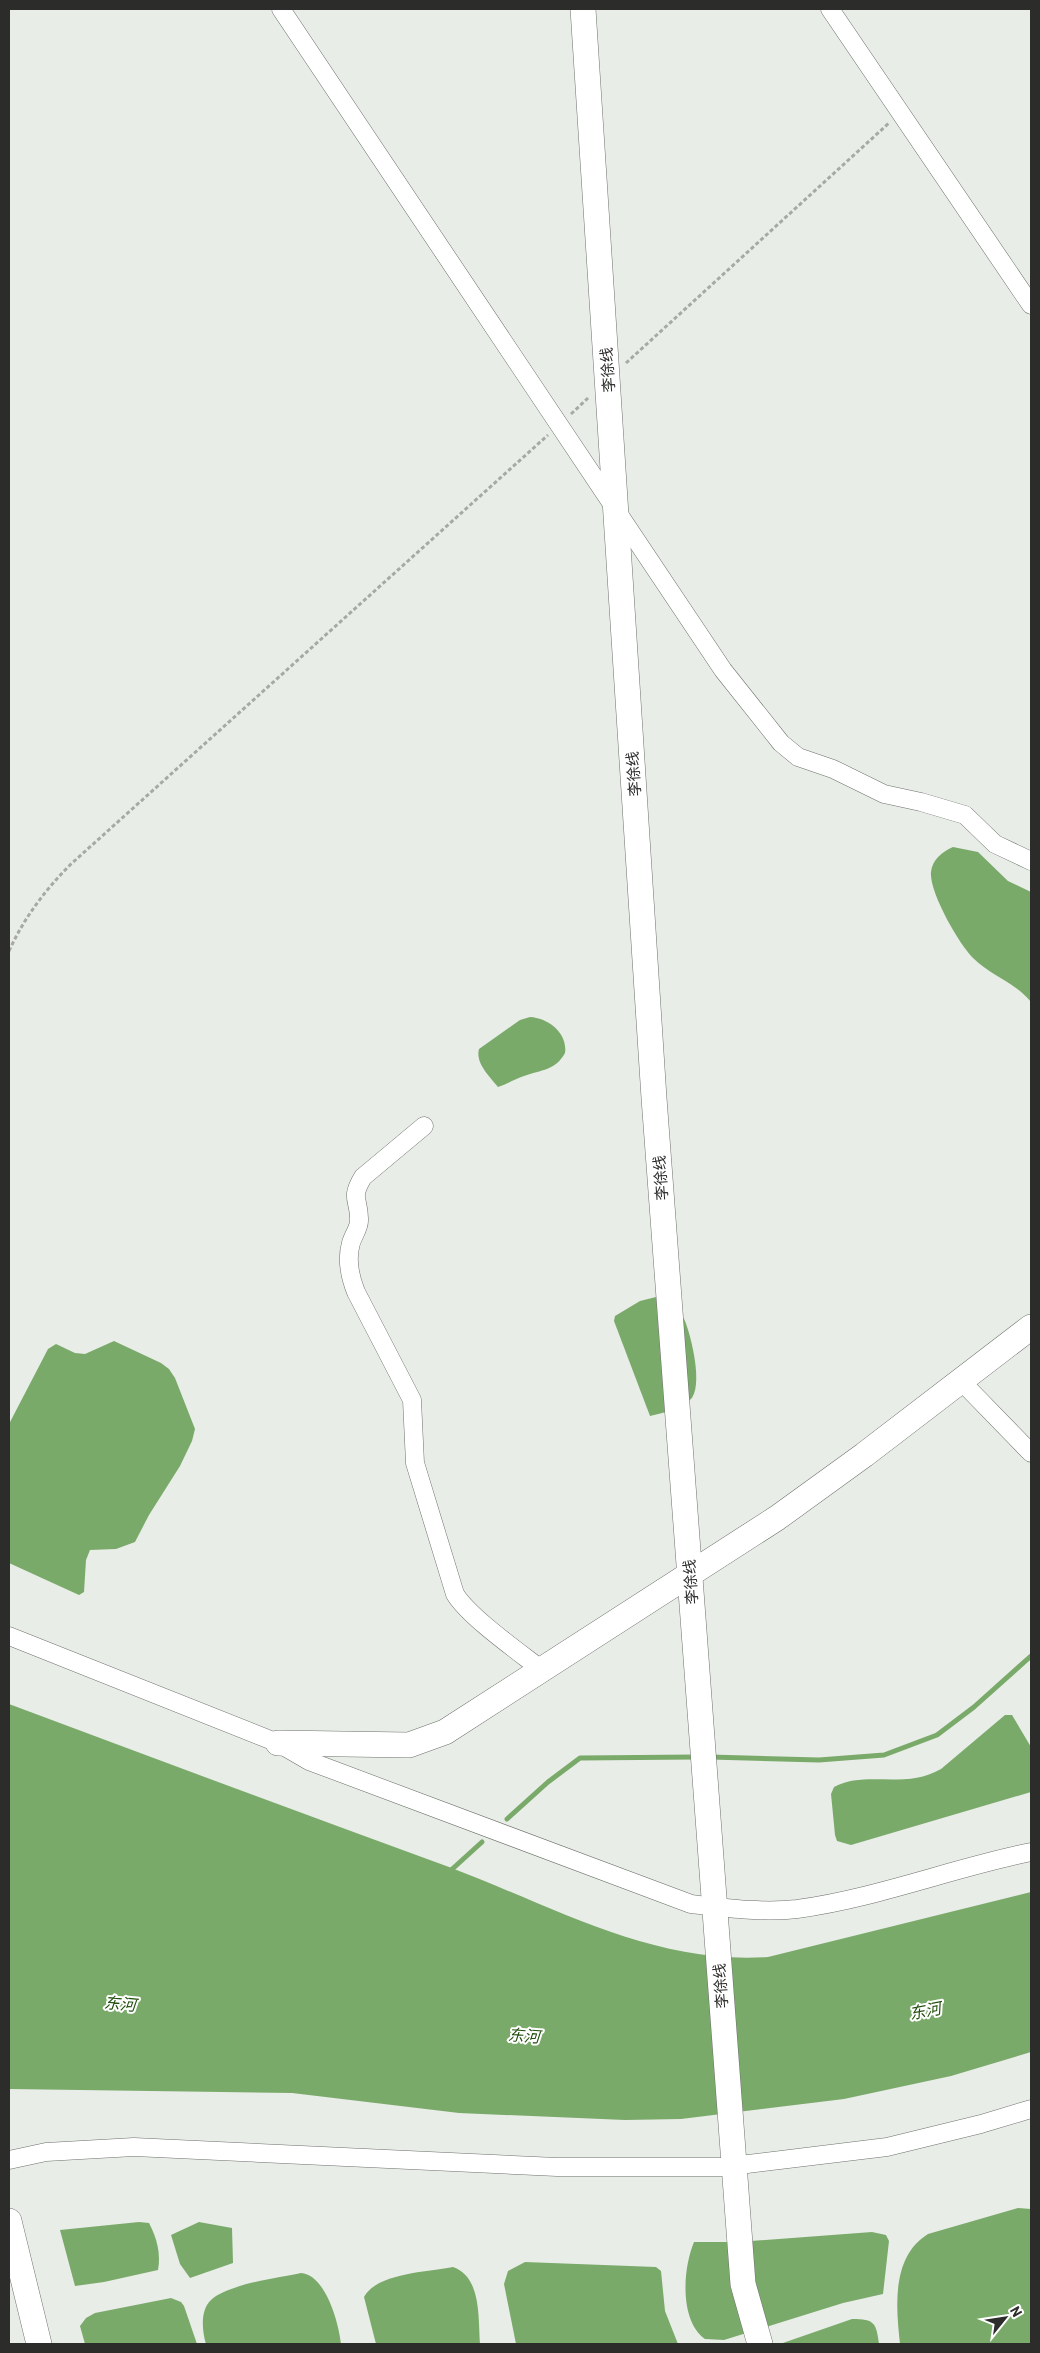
<svg xmlns="http://www.w3.org/2000/svg" width="1040" height="2353" font-family="Barlow,'Noto Sans SC',sans-serif">
	<style>
		.water { fill: #7aaa6a }
		.lines { fill: none; stroke-linecap: round; stroke-linejoin: round }
		.stream { stroke: #7aaa6a; stroke-width: 5 }
		.street-casing { stroke: #6d716c; stroke-width: 19 }
		.secondary-casing { stroke: #6d716c; stroke-width: 26 }
		.path { stroke: #a6a9a5; stroke-width: 3; stroke-dasharray: 4 2.5; stroke-linecap: butt }
		.street { stroke: #fff; stroke-width: 18 }
		.secondary { stroke: #fff; stroke-width: 25 }
		.labels { text-anchor: middle; dominant-baseline: central; stroke-width: 4; stroke-linejoin: round; paint-order: stroke }
		.street-label { font-size: 15px; fill: #2c2d2b; stroke: #fff }
		.water-label { font-size: 16px; font-style: italic; fill: #214f0d; stroke: #fff }
	</style>
	<rect width="100%" height="100%" fill="#e9ede8"/>
	<g class="water">
		<path d="M953 847 978 852 1008 881 1031 892V1002C1015 982 991 976 973 958 959 944 929 892 931 872 932 860 943 851 953 847Z"/>
		<path d="M530 1017C548 1018 568 1033 565 1053 556 1070 541 1070 524 1076 515 1079 507 1084 498 1087 490 1077 475 1063 479 1049L520 1020Z"/>
		<path d="M656 1297C667 1298 680 1311 685 1321 691 1336 704 1387 690 1400 680 1409 663 1413 650 1416L614 1321 615 1316 640 1301Z"/>
		<path d="M114 1341 161 1363 169 1369 175 1378 195 1429 192 1441 180 1466 149 1515 135 1542 116 1549 90 1550 86 1560 84 1592 79 1595 9 1563V1424L48 1349 56 1344 75 1353 85 1354Z"/>
		<path d="M9 1704C155 1759 302 1813 449 1867 553 1906 653 1965 768 1957L1031 1892V2052L951 2076 844 2099 681 2119 625 2120 459 2113 292 2093 9 2089Z"/>
		<path d="M1005 1715H1012L1031 1747V1792L851 1845 837 1841 835 1835 831 1794 834 1787C866 1770 905 1790 941 1769Z"/>
		<path d="M1018 2208 1031 2209V2344H900C896 2307 891 2257 928 2234Z"/>
		<path d="M139 2222 149 2223C157 2238 161 2254 158 2270L104 2282 75 2286 60 2230Z"/>
		<path d="M199 2222 232 2228 233 2263 190 2278 180 2264 171 2235Z"/>
		<path d="M872 2232 886 2235 889 2241 883 2294 843 2303 724 2340 705 2339C679 2320 683 2268 694 2242H737Z"/>
		<path d="M525 2262 656 2267 661 2271 665 2311 678 2344H516L504 2284 508 2271Z"/>
		<path d="M453 2267C482 2277 478 2319 480 2344H376L364 2297C377 2273 428 2272 453 2267Z"/>
		<path d="M301 2273C326 2275 339 2324 341 2344H206C202 2331 200 2310 211 2300 228 2284 278 2278 301 2273Z"/>
		<path d="M171 2298 181 2302 184 2306 197 2344H85L80 2326 86 2318 95 2313Z"/>
		<path d="M852 2319C875 2319 876 2323 879 2344H780Z"/>
	</g>
	<g class="lines">
		<g class="stream">
			<path d="M710 1757 819 1760 884 1755 937 1735 974 1707 1031 1656"/>
			<path d="M507 1819 548 1782 580 1758 696 1757"/>
			<path d="M449 1872 482 1842"/>
		</g>
		<defs>
			<g id="street">
				<path d="M281 9 723 670 781 743 798 757 833 769 884 794 921 802 965 815 995 844 1031 861"/>
				<path d="M830 9 1031 305"/>
				<path d="M424 1126 363 1177C349 1200 360 1199 359 1221 359 1228 353 1236 351 1243 346 1260 350 1277 356 1292L412 1400 415 1463 455 1594C469 1617 519 1652 542 1670"/>
				<path d="M961 1381 1031 1453"/>
				<path d="M9 1636 278 1743 309 1761 691 1904C726 1908 762 1913 797 1909 877 1898 953 1868 1031 1852"/>
				<path d="M9 2160 46 2152 134 2147 557 2167H723L887 2147 981 2124 1031 2109"/>
			</g>
			<g id="secondary">
				<path d="M583 9 654 1098 743 2284 760 2344"/>
				<path d="M278 1743 409 1745 445 1732 777 1518 864 1455 1031 1327"/>
				<path d="M9 2221 39 2344"/>
			</g>
		</defs>
		<use href="#street" class="street-casing"/>
		<use href="#secondary" class="secondary-casing"/>
		<g class="path">
			<path d="M626 363 889 123"/>
			<path d="M571 414 588 398"/>
			<path d="M9 951C24 918 45 890 71 864L548 435"/>
		</g>
		<use href="#street" class="street"/>
		<use href="#secondary" class="secondary"/>
	</g>
	<g class="labels">
		<g class="street-label">
			<text transform="translate(607 370) rotate(-94)">李徐线</text>
			<text transform="translate(633 774) rotate(-94)">李徐线</text>
			<text transform="translate(660 1178) rotate(-94)">李徐线</text>
			<text transform="translate(690 1582) rotate(-94)">李徐线</text>
			<text transform="translate(720 1986) rotate(-94)">李徐线</text>
		</g>
		<g class="water-label">
			<text transform="translate(120 2003) rotate(5)">东河</text>
			<text transform="translate(925 2010) rotate(-11)">东河</text>
			<text transform="translate(524 2035) rotate(4)">东河</text>
		</g>
	</g>
	<rect width="1040" height="2353" fill="none" stroke="#2c2d2b" stroke-width="20"/>
	<g transform="translate(1005 2318) rotate(60)" stroke="#ffffff" stroke-width="4" paint-order="stroke">
	<path d="M0-4L9 19L0 12L-9 19Z" fill="#2c2d2b"/>
	<text y="-8" font-size="14" font-weight="bold" text-anchor="middle" fill="#2c2d2b">N</text>
	</g>
</svg>
